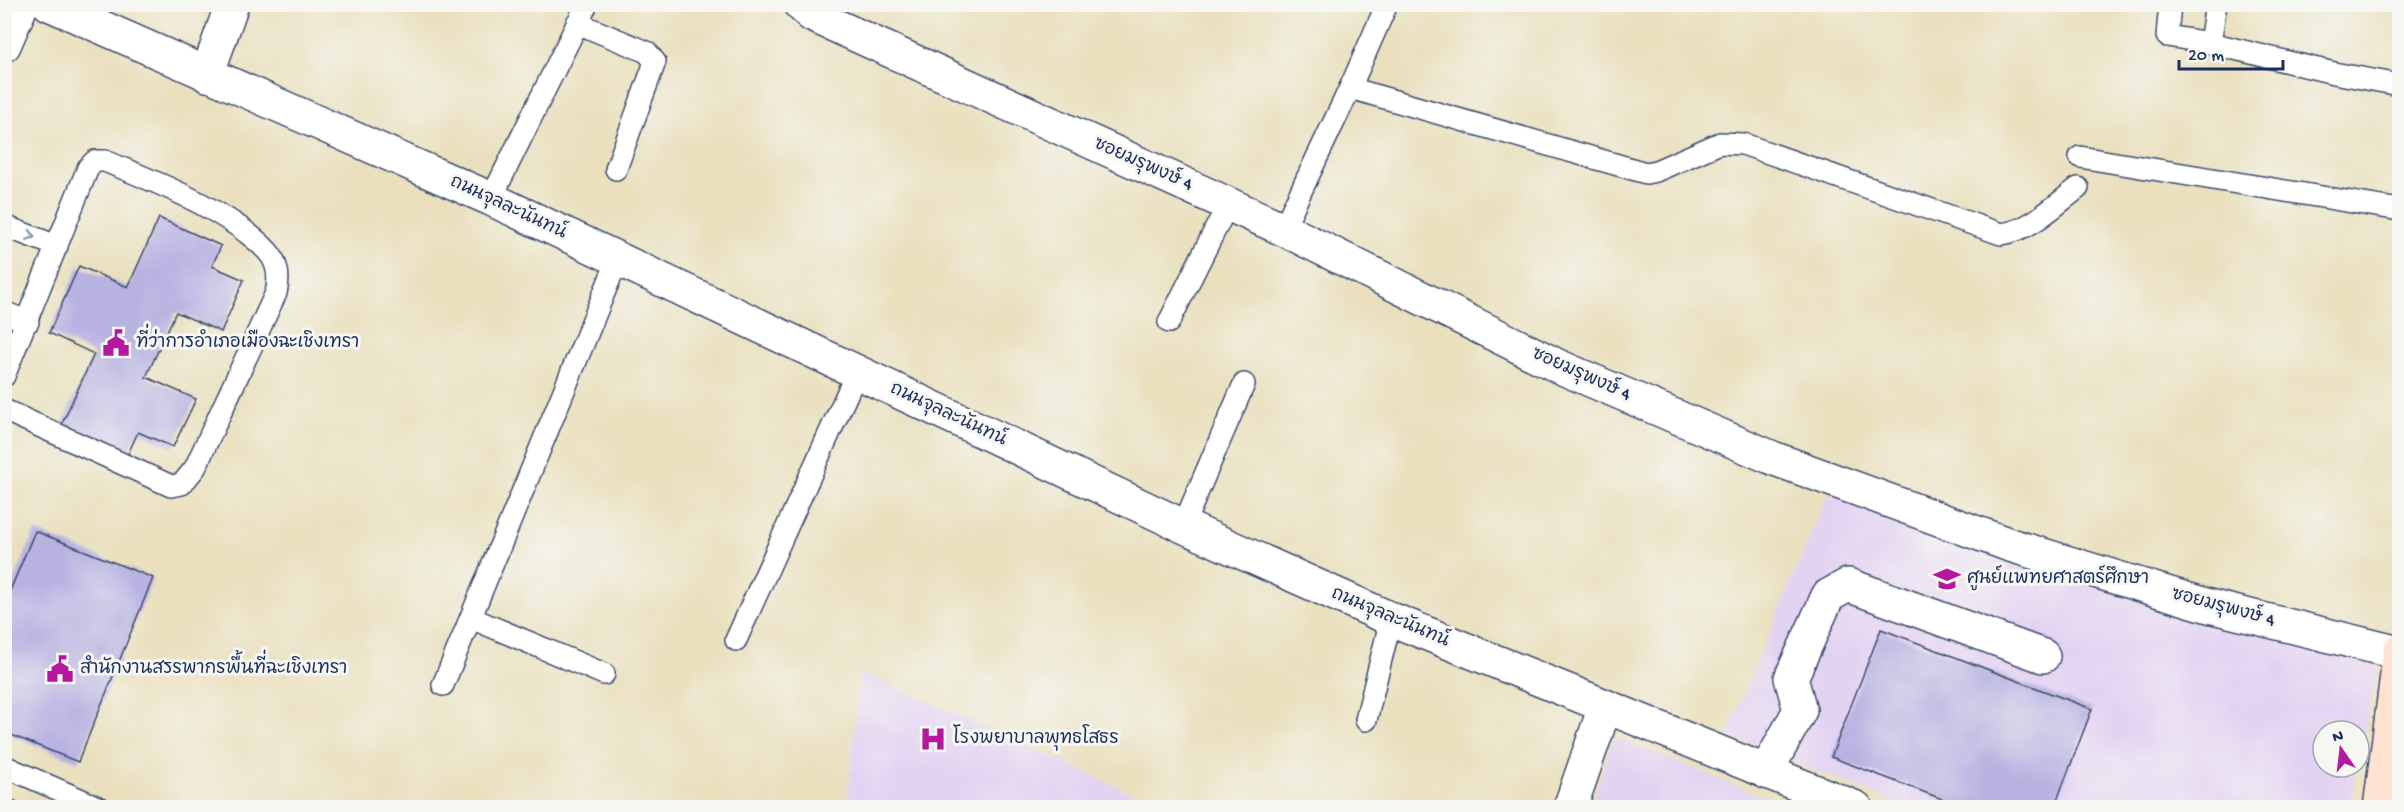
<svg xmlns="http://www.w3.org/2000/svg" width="2404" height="812" font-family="'Gochi Hand','Playpen Sans Thai',sans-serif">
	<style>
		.built { fill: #e3d3f2 }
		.building { fill: #b8b2e1 }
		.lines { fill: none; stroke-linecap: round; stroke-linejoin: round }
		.lane-casing { stroke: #3a4a6c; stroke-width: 24 }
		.street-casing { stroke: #3a4a6c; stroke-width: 36 }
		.secondary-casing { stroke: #3a4a6c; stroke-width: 36 }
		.lane { stroke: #fff; stroke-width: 21 }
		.street { stroke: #fff; stroke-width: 33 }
		.secondary { stroke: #fee3d2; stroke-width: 33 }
		.oneway { stroke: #8d97ae }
		.labels { text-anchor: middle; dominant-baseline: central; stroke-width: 6; stroke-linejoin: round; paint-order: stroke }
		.street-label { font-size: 18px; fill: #1b2f5e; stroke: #f6f6f2 }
		.poi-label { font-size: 18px; fill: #1b2f5e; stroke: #f6f6f2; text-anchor: start }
	</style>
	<rect width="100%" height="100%" fill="#f6f6f2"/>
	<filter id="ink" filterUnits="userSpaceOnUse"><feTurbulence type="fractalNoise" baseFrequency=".0167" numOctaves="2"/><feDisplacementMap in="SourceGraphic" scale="12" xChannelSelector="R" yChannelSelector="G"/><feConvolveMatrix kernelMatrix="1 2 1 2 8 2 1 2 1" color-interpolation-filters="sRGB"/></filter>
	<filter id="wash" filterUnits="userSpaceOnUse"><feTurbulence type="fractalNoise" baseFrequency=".008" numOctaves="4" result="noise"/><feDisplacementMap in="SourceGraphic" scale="24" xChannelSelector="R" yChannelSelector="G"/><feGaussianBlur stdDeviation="1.35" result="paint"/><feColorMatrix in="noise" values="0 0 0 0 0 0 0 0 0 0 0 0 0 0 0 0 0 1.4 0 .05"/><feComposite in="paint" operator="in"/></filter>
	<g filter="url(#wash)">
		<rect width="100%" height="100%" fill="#eae0be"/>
		<g class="built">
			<path d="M1827 494 2379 664 2359 759V731H2323V767H2357L2349 807H1907L1727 735Z"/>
			<path d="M860 671 1164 807H847Z"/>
			<path d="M1614 737 1790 807H1591Z"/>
		</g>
		<g id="blocks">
			<g class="building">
				<path d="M159 218 221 246 212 266 244 280 221 332 176 312 146 377 196 399 173 447 138 432 127 456 61 426 94 354 49 333 79 266 128 287Z"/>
				<path d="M35 531 153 578 78 762 4 732V605Z"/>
				<path d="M1881 629 2092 709 2054 808H1966L1831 757Z"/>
				<path d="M4 797 28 808H4Z"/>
			</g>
		</g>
	</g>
	<g filter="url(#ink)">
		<use href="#blocks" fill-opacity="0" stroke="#3a4a6c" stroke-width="1.5"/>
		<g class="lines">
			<defs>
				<g id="lane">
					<path d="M2170 4 2167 36 2210 43"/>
					<path d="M2216 4 2210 43 2334 73 2400 85"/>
					<path d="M577 23 647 52 655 62 616 169"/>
					<path d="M1350 88 1646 173 1656 171 1720 143 1743 144 2001 234C2030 231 2055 205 2078 188"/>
					<path d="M2080 157 2400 210"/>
					<path d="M491 199 587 4"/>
					<path d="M4 226 57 246"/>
					<path d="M1283 229 1350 88 1387 4"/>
					<path d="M4 312 28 322"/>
					<path d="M1169 322 1228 204"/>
					<path d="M4 376 88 168 95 161H105C153 181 200 199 242 229 253 238 264 245 272 257 279 269 279 281 276 293L195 468 182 484 171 486 4 410"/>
					<path d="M1183 526 1244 384"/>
					<path d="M471 618 604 674"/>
					<path d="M736 640 857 372"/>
					<path d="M443 685 618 259"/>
					<path d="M1366 720 1391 619"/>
					<path d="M4 766 100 808"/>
				</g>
				<g id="street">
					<path d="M49 4 491 199 1183 526 1391 619 1856 808"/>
					<path d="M800 4 812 15 1283 229 1560 367 1775 459 2010 545 2209 606 2399 653"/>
					<path d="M4 45 22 4"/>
					<path d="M207 75 232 4"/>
					<path d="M1766 772 1800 710 1791 678 1828 596 1848 585 2043 656"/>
					<path d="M1570 808 1605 707"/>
				</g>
				<path id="secondary" d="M2380 808 2400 651"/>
			</defs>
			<use href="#lane" class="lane-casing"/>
			<use href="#street" class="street-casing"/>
			<use href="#secondary" class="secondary-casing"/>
			<use href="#lane" class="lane"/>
			<use href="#street" class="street"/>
			<use href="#secondary" class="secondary"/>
		</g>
		<defs><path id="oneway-chevron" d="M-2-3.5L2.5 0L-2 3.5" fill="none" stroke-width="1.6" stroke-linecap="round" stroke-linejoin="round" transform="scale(1.5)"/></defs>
		<use class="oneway" href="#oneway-chevron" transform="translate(31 236) rotate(21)"/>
	</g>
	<defs>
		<symbol id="civic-bare" viewBox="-9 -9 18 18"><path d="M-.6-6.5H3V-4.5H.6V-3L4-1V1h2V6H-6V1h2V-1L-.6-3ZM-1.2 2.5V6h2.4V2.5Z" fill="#b5179e" stroke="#f6f6f2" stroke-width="2.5" paint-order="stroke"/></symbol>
		<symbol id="university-bare" viewBox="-9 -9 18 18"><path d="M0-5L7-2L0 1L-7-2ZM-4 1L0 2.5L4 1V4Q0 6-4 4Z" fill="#b5179e" stroke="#f6f6f2" stroke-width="2.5" paint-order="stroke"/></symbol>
		<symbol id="hospital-bare" viewBox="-9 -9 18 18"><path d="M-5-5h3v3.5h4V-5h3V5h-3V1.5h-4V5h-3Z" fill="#b5179e" stroke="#f6f6f2" stroke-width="2.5" paint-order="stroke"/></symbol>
	</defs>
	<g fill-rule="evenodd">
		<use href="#civic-bare" x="97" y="324" width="38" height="38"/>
		<use href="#university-bare" x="1928" y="560" width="38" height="38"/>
		<use href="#civic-bare" x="41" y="650" width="38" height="38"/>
		<use href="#hospital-bare" x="914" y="720" width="38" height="38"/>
	</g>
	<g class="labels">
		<g class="street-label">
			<text transform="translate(1143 165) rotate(24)">ซอยมรุพงษ์ 4</text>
			<text transform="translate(508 208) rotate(25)">ถนนจุลละนันทน์</text>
			<text transform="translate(1581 375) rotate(24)">ซอยมรุพงษ์ 4</text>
			<text transform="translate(948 415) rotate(25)">ถนนจุลละนันทน์</text>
			<text transform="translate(2223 608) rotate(15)">ซอยมรุพงษ์ 4</text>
			<text transform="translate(1390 618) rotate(23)">ถนนจุลละนันทน์</text>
		</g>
		<g class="poi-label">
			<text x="136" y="343">ที่ว่าการอำเภอเมืองฉะเชิงเทรา</text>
			<text x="1967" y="579">ศูนย์แพทยศาสตร์ศึกษา</text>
			<text x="80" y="669">สำนักงานสรรพากรพื้นที่ฉะเชิงเทรา</text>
			<text x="953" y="739">โรงพยาบาลพุทธโสธร</text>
		</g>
	</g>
	<rect width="2404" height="812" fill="none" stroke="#f6f6f2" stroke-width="24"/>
	<g transform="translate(2341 749) rotate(346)"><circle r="28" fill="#f6f6f2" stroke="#9ea6b7" stroke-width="1.5"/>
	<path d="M0-4.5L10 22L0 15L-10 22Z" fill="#b5179e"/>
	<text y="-9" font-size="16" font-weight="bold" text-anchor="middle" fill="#1b2f5e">N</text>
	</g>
	<path d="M2179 60v9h104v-9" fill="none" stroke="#1b2f5e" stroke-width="3"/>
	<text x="2188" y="60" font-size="18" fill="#1b2f5e" stroke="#f6f6f2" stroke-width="4.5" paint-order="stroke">20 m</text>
</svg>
